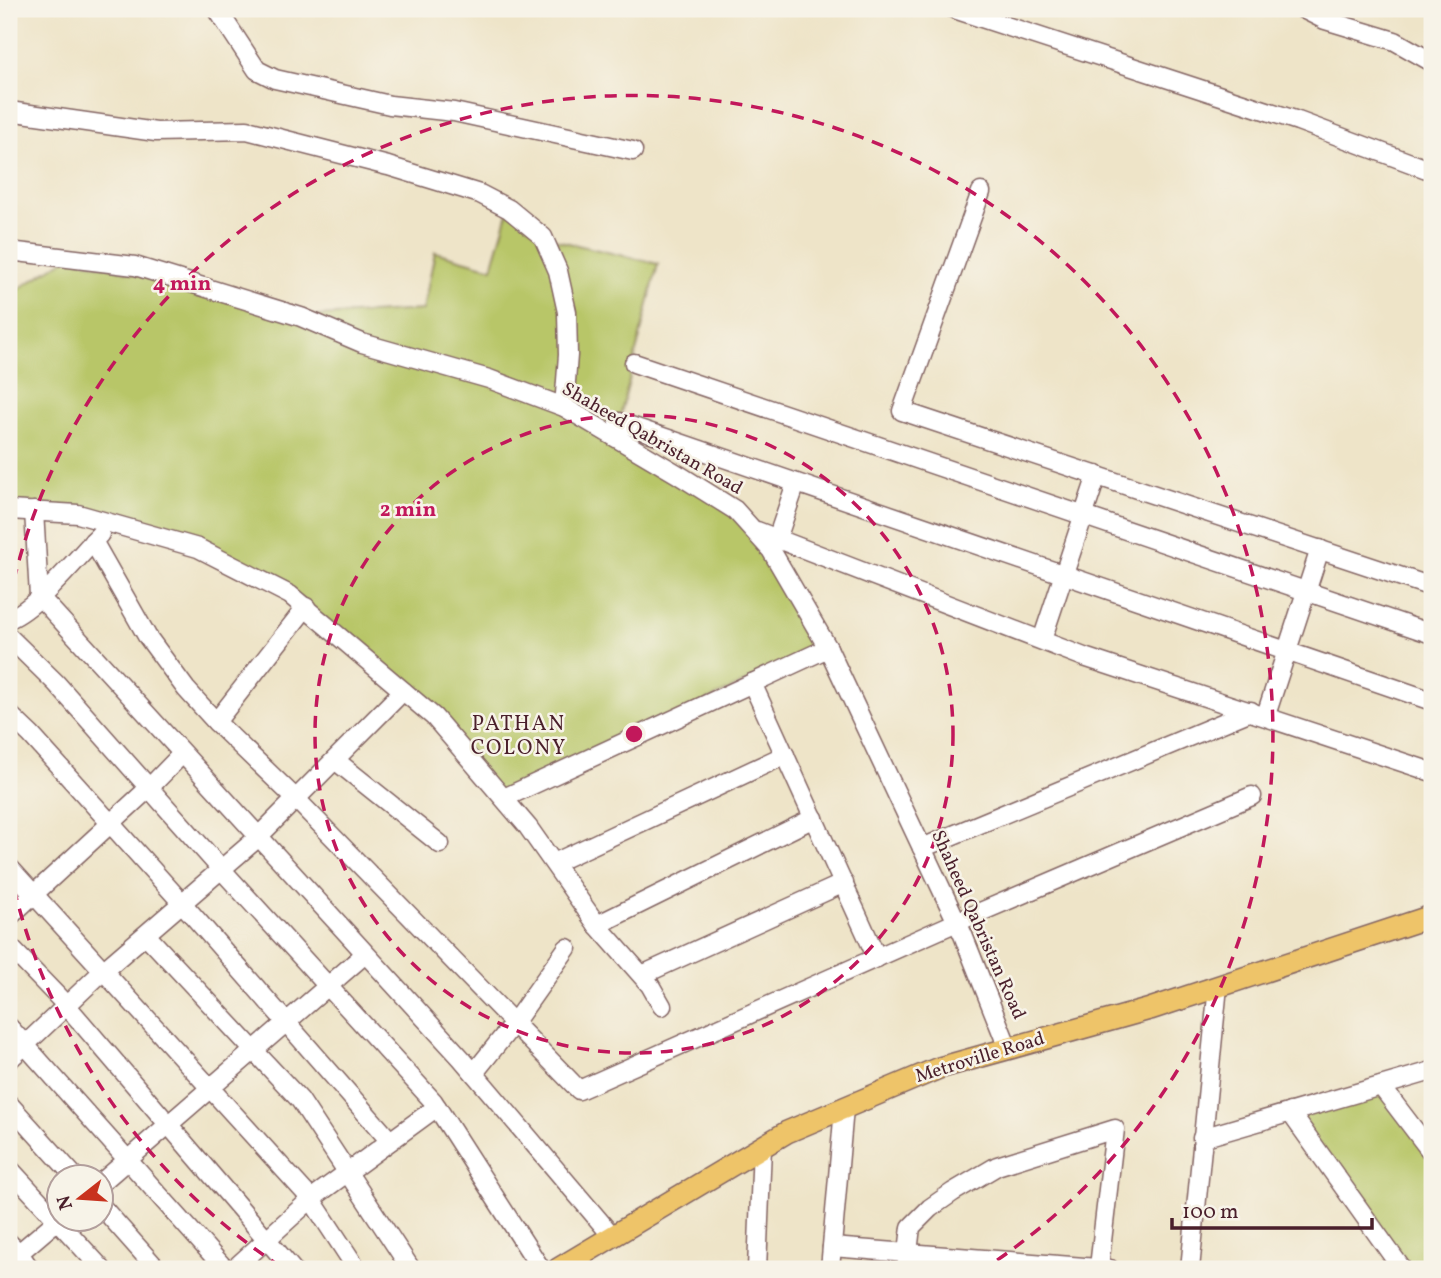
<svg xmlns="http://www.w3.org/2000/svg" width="1441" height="1278" font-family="Vollkorn,serif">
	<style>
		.green { fill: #b8c668; stroke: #81724a; stroke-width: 2 }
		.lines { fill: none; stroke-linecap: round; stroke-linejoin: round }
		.minor-casing { stroke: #836462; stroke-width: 21 }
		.major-casing { stroke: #836462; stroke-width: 24 }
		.minor { stroke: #fff; stroke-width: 18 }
		.major { stroke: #eec469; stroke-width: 21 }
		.ring { fill: none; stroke: #c2185b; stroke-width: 3.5; stroke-dasharray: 12 9 }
		.labels { text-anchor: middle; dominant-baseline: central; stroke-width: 5; stroke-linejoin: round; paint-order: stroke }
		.street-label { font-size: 19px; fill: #4a1f2b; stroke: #f7f3e8 }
		.neighbourhood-label { font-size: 21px; letter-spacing: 2px; fill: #4a1f2b; stroke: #f7f3e8 }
		.centre { fill: #c2185b; stroke: #f7f3e8; stroke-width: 3.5 }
		.ring-label { font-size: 21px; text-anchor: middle; font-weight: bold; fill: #c2185b; stroke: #f7f3e8; stroke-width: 5; stroke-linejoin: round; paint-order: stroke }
	</style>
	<rect width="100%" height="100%" fill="#f7f3e8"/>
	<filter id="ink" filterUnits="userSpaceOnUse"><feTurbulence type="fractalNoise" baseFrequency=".0143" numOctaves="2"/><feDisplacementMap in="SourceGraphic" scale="14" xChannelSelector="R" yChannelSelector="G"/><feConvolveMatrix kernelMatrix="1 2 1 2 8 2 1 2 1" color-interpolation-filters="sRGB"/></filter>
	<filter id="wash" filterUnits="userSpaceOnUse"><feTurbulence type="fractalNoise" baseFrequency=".00686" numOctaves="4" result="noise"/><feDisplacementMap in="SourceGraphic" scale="28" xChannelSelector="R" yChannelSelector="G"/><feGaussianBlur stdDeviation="1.57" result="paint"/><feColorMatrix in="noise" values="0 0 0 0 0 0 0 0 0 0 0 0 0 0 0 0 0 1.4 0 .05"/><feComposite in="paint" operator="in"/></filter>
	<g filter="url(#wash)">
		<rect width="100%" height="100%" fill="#eee4c8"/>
		<g class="green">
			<path d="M509 209 543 237 658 264 615 437 735 510 825 644 504 798 434 717 290 595 198 548 78 514 9 510V295L69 257 301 317 423 310 435 252 492 268Z"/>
			<path d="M1381 1086 1432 1153V1269H1402L1290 1112Z"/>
		</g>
	</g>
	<g filter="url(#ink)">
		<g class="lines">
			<defs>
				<g id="minor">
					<path d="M217 9 257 70 275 79 390 105 454 112 633 151"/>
					<path d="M954 9 1298 121 1432 171"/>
					<path d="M1303 9 1325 20 1395 41 1432 62"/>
					<path d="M9 111 156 132 247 130 388 166 480 194 509 209 543 237 558 271 567 312 568 355 564 407"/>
					<path d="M981 192 902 411 1432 587"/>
					<path d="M9 251 135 266 301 317 362 343 489 379 564 407 679 475 735 510 771 550 828 648 963 935 1008 1048"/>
					<path d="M634 363 1432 634"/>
					<path d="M615 437 619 422 1432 701"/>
					<path d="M9 510 78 514 198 548 290 595 434 717 528 827 597 925 650 985 662 1006"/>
					<path d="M34 511 39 596 461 1058 613 1237"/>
					<path d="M757 531 1084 657 1432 772"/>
					<path d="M777 539 796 483"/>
					<path d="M93 541 147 636 186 689 216 722 296 799 579 1090 957 922 1252 796"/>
					<path d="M9 619C37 608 78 557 100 534"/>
					<path d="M9 637 56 683 221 869 433 1101 541 1269"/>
					<path d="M1042 640 1097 475"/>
					<path d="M752 683 877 958"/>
					<path d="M9 714 31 735 182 903 390 1141"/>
					<path d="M1266 715 1320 549"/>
					<path d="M216 722 306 607"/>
					<path d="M335 760 440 844"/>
					<path d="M504 798 828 648"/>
					<path d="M922 848 1251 711"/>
					<path d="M554 863 785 755"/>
					<path d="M9 867 311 1199 357 1269"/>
					<path d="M9 917 149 788 182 754"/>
					<path d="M597 925 814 818"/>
					<path d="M146 935 300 1100 411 1269"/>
					<path d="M9 946 67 1006 292 1269"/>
					<path d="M642 975 844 883"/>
					<path d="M9 1027 225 1269"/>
					<path d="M9 1060 103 971 254 841 403 691"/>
					<path d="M474 1073 514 1023 567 948"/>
					<path d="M1381 1086 1432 1153"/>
					<path d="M9 1104 74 1176"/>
					<path d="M1290 1112 1402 1269"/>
					<path d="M1202 1138 1432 1071"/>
					<path d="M9 1168 102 1269"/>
					<path d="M102 1182 365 954"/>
					<path d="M102 1207 157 1269"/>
					<path d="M9 1243 19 1253 30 1269"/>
					<path d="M832 1247 1110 1269"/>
					<path d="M19 1253 60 1218"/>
					<path d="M234 1269 311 1199 437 1107"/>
					<path d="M757 1269 762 1147"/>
					<path d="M830 1269 844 1108"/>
					<path d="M906 1269 911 1227 930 1208 953 1192 997 1166 1115 1129 1099 1267"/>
					<path d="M1190 1269 1218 986"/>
				</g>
				<path id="major" d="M558 1269 787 1132 939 1068 1150 1009 1432 916"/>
			</defs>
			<use href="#minor" class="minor-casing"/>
			<use href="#major" class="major-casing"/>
			<use href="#minor" class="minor"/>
			<use href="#major" class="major"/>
		</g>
	</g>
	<g class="ring">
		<circle cx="634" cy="734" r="319"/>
		<path d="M281 1267A639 639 0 0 1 9 867M9 601A639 639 0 1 1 987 1267"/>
	</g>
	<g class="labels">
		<g class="street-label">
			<text transform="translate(652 439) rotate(30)">Shaheed Qabristan Road</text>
			<text transform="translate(978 925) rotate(66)">Shaheed Qabristan Road</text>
			<text transform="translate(980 1058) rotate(-17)">Metroville Road</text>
		</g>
		<g class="neighbourhood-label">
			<text x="519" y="724">PATHAN<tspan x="519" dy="24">COLONY</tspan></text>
		</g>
	</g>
	<circle cx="634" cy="734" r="10" class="centre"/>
	<g class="ring-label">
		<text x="182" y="290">4 min</text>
		<text x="408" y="516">2 min</text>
	</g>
	<rect width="1441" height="1278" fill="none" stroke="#f7f3e8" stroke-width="35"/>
	<g transform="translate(80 1198) rotate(253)"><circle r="33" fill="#f7f3e8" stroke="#b29e9c" stroke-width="2"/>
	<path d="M0-5L12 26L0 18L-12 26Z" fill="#c8321e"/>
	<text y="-10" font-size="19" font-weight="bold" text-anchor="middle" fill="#4a1f2b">N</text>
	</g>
	<path d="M1172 1218v10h200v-10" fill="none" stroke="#4a1f2b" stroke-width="3.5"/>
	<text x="1182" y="1218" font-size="21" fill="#4a1f2b" stroke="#f7f3e8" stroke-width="5" paint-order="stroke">100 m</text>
</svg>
